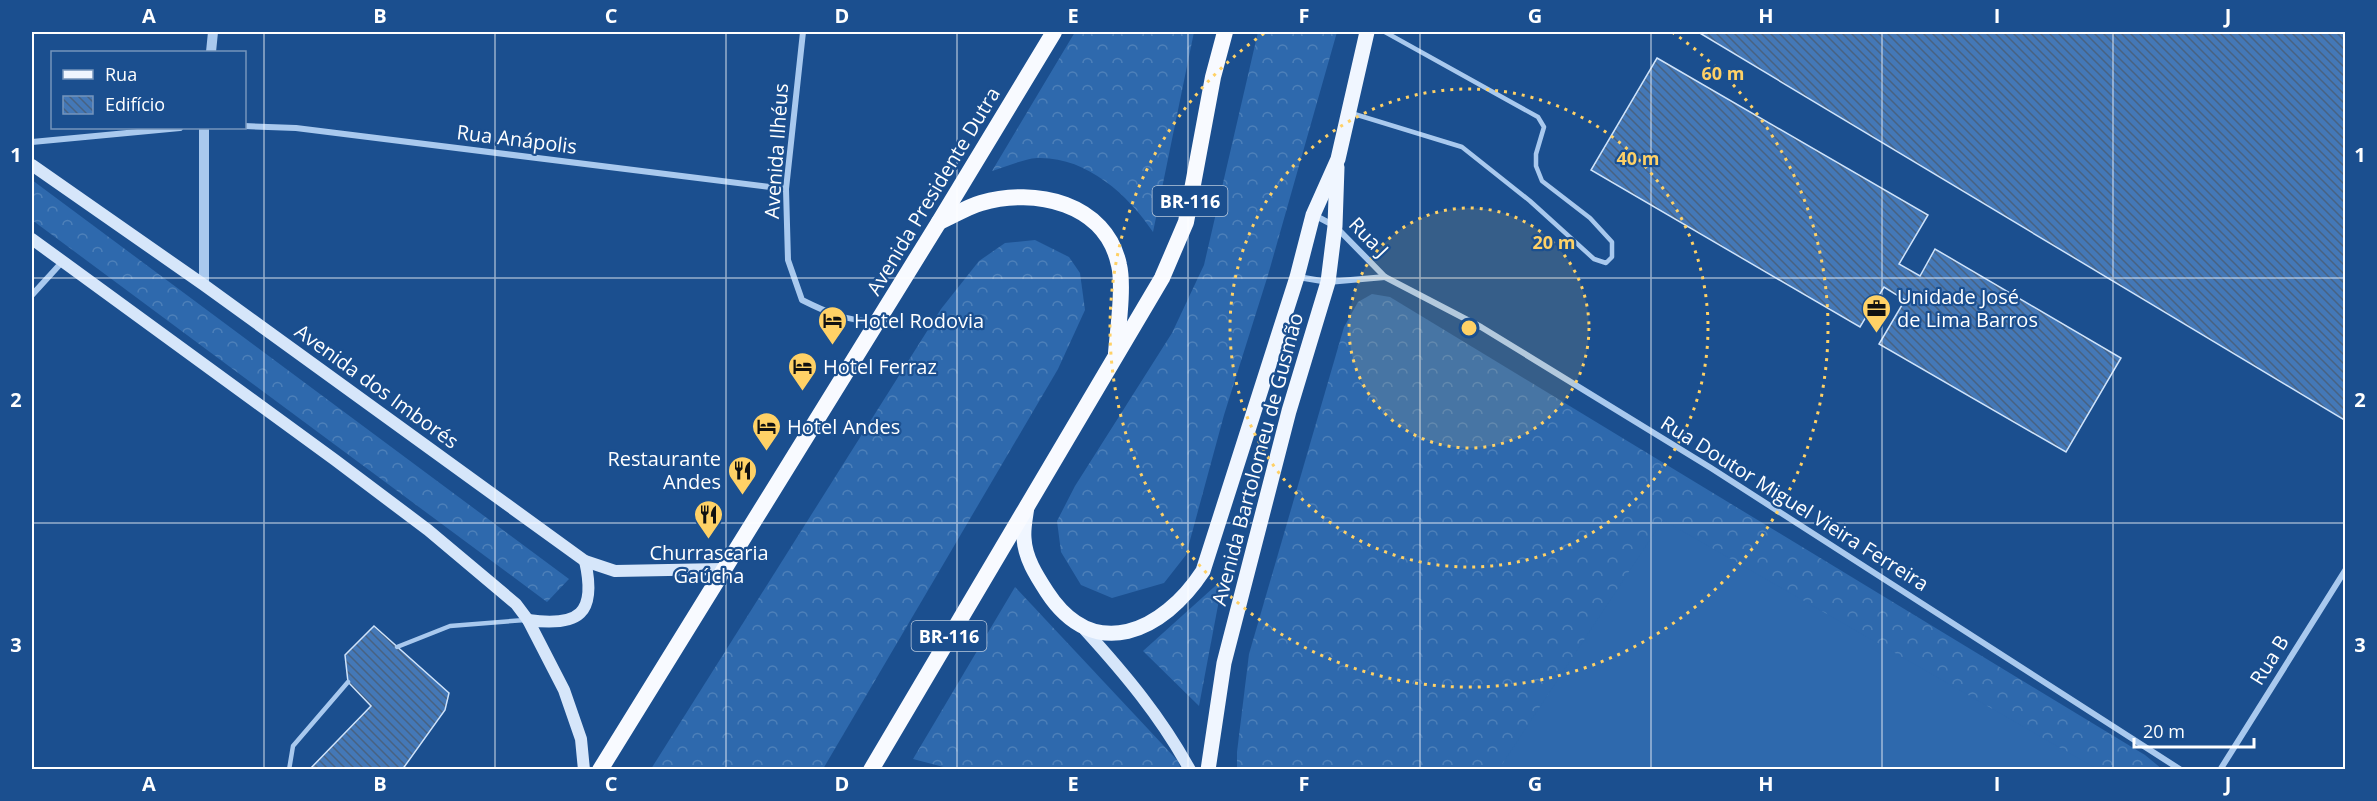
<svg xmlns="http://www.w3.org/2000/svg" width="2377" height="801" font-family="'Open Sans',sans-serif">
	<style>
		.forest { fill: url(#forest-crowns) }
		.pitch { fill: #2e69ad }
		.building { fill: url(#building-back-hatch); stroke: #cfe3fa; stroke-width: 1.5 }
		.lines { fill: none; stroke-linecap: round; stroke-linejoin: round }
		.service { stroke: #a9c9ee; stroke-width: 4.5 }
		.minor { stroke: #a9c9ee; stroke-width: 6 }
		.tertiary { stroke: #a9c9ee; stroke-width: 10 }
		.secondary { stroke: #d6e6fa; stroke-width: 12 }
		.primary { stroke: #f0f6ff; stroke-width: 15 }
		.trunk { stroke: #f8faff; stroke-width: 16 }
		.grid { fill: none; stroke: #fff; stroke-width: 1.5; stroke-opacity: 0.55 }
		.ring { fill: none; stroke: #ffd166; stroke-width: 3; stroke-dasharray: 3 6 }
		.labels { text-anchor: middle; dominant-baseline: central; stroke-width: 4.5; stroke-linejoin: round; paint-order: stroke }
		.shield { fill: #1b4f8f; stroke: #bbcadd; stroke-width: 1.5 }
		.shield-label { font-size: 18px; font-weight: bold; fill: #fff }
		.street-label { font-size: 20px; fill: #fff; stroke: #1b4f8f }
		.poi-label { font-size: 20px; fill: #fff; stroke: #1b4f8f; text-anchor: start }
		.centre { fill: #ffd166; stroke: #1b4f8f; stroke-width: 3 }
		.ring-label { font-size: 18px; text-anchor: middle; font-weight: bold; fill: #ffd166; stroke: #1b4f8f; stroke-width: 4.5; stroke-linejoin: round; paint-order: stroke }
		.neatline { fill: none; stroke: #fff; stroke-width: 2 }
		.grid-label { font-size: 20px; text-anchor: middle; font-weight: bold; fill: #fff }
	</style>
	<defs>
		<pattern id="forest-crowns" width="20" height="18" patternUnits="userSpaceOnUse" patternTransform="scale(1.5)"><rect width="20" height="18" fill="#2e69ad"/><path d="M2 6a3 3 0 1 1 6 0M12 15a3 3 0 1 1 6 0" fill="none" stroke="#4d80b9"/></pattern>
		<pattern id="building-back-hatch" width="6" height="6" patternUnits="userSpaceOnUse" patternTransform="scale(1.5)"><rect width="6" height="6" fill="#4478b7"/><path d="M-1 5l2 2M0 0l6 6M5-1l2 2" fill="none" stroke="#486282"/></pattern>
	</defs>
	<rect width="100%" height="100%" fill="#1b4f8f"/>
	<g class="forest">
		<path d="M1075 32H1194L1153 232C1128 194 1085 156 1037 158 1023 159 1006 167 992 171Z"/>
		<path d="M1258 32H1337L1268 275 1224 415 1186 555 1164 583 1112 598 1081 585 1061 552 1057 521 1075 486 1172 333 1204 265Z"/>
		<path d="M32 180 569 579 547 602 32 220Z"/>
		<path d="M1035 240 1069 257 1080 273 1085 310 1058 369 823 769H651L941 309 979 261 1005 243Z"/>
		<path d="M1372 294 1390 297 2145 755 2162 769 1237 770V752L1249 654 1344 327 1358 302Z"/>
		<path d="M1223 579 1199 706 1143 651Z"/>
		<path d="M1015 587 1178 761 1181 769 955 770 913 759Z"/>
	</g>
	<path class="pitch" d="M1663 520 2097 769H1499Z"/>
	<g class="building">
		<path d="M1698 32H2346V421Z"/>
		<path d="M1657 58 1928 215 1899 264 1920 276 1935 249 2121 358 2066 452 1879 344 1905 300 1884 287 1860 327 1591 170Z"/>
		<path d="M374 626 449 693 445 710 402 770H309L371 706 348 682 345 655Z"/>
	</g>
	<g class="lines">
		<g class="service">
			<path d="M1351 113 1462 147 1530 201 1594 259 1606 263 1612 257V242L1590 218 1542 181 1536 166V154L1544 127 1538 117 1385 32"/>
			<path d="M397 647 450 626 525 620"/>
			<path d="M289 770 293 746 348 682"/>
		</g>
		<g class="minor">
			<path d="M803 32 786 189 788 260 802 300C826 312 846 321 873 321"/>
			<path d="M244 126 296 128 786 189"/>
			<path d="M32 142 180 128"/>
			<path d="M1314 215 1335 226 1385 277 1481 327 1711 468 2181 770"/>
			<path d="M1298 277 1328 282 1385 277"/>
			<path d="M32 295 63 261"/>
			<path d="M2220 770 2346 569"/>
		</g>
		<g class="tertiary">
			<path d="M211 52 213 32"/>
			<path d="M204 285V128"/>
		</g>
		<g class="secondary">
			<path d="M32 165 204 285 585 561 615 571 722 569"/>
			<path d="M32 239 335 460 428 530 516 604 528 620 564 690 581 739 584 770"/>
			<path d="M528 620C579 627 597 614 585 561"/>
			<path d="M1085 630C1125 674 1161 717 1190 770"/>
		</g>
		<g class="primary">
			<path d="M1027 506C1026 516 1023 527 1024 538 1025 558 1036 575 1047 592 1094 664 1163 632 1203 571L1297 277 1313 215 1338 159 1367 32"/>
			<path d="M1208 770 1224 663 1289 411 1328 282 1335 226 1337 167"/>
		</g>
		<g class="trunk">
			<path d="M939 222C953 216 967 207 981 203 1035 187 1106 203 1119 265 1124 286 1118 329 1116 353"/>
			<path d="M600 770 939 222 1054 32"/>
			<path d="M871 770 1162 278 1186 222 1213 77 1225 32"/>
		</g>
	</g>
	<path class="grid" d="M264 32V770M495 32V770M726 32V770M957 32V770M1188 32V770M1420 32V770M1651 32V770M1882 32V770M2113 32V770M32 278H2346M32 523H2346"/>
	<circle cx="1469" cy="328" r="120" fill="#ffd166" fill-opacity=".12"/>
	<g class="ring">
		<circle cx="1469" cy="328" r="120"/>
		<circle cx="1469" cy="328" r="239"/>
		<path d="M1672 32A359 359 0 1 1 1266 32"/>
	</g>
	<defs>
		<symbol id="office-pin" viewBox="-11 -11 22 30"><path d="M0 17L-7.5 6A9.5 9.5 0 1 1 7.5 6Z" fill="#ffd166" stroke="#1b4f8f"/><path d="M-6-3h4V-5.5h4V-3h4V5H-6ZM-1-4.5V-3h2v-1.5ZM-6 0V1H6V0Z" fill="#111"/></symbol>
		<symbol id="hotel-pin" viewBox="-11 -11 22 30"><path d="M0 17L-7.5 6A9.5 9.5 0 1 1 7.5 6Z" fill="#ffd166" stroke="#1b4f8f"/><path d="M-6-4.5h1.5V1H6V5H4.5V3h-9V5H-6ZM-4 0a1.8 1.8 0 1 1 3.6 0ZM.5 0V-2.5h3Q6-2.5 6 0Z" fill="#111"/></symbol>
		<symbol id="restaurant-pin" viewBox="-11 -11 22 30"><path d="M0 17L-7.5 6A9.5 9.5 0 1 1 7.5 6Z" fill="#ffd166" stroke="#1b4f8f"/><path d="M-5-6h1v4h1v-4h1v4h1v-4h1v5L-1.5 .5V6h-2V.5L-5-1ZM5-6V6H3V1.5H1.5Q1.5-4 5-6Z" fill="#111"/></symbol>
	</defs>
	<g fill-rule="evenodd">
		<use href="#office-pin" x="1860" y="292" width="33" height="45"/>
		<use href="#hotel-pin" x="816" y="304" width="33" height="45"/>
		<use href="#hotel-pin" x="786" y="350" width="33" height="45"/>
		<use href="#hotel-pin" x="750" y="410" width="33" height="45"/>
		<use href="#restaurant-pin" x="726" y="454" width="33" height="45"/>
		<use href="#restaurant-pin" x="692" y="498" width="33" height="45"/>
	</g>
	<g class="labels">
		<g class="shield">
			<rect x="1152.5" y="186" width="75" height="30" rx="4.5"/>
			<rect x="911.5" y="621" width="75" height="30" rx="4.5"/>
		</g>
		<g class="shield-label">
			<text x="1190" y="201">BR-116</text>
			<text x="949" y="636">BR-116</text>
		</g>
		<g class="street-label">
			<text transform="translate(517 139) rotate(7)">Rua Anápolis</text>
			<text transform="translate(776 151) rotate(-86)">Avenida Ilhéus</text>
			<text transform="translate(933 191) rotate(-59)">Avenida Presidente Dutra</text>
			<text transform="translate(1369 237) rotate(46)">Rua J</text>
			<text transform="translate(377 386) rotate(36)">Avenida dos Imborés</text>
			<text transform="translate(1257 459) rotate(-75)">Avenida Bartolomeu de Gusmão</text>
			<text transform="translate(1795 503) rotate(32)">Rua Doutor Miguel Vieira Ferreira</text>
			<text transform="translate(2269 660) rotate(-58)">Rua B</text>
		</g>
		<g class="poi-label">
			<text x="1897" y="296">Unidade José<tspan x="1897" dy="23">de Lima Barros</tspan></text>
			<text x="854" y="320">Hotel Rodovia</text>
			<text x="823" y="366">Hotel Ferraz</text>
			<text x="787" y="426">Hotel Andes</text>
			<text x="721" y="458" text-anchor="end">Restaurante<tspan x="721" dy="23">Andes</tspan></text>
			<text x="709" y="552" text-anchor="middle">Churrascaria<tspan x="709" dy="23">Gaúcha</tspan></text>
		</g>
	</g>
	<circle cx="1469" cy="328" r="9" class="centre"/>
	<g class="ring-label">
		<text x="1723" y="80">60 m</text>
		<text x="1638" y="165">40 m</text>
		<text x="1554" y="249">20 m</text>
	</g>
	<rect width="2377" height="801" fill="none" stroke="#1b4f8f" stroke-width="66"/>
	<rect x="51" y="51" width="195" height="78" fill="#1b4f8f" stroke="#7695bc" stroke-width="1.5"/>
	<rect x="63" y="70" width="30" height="9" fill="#f0f6ff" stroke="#7695bc" stroke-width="1.5"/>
	<text x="105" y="81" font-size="18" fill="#ffffff">Rua</text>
	<rect x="63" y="96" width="30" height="18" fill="url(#building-back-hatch)" stroke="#7695bc" stroke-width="1.5"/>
	<text x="105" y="111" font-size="18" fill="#ffffff">Edifício</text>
	<path d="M2134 738v9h120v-9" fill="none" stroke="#ffffff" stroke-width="3"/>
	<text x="2143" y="738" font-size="18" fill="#ffffff" stroke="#1b4f8f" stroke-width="4.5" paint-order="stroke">20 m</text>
	<rect x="33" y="33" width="2311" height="735" class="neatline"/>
	<g class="grid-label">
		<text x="149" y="23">A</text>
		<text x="380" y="23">B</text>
		<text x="611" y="23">C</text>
		<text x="842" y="23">D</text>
		<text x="1073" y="23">E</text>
		<text x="1304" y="23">F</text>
		<text x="1535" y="23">G</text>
		<text x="1766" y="23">H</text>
		<text x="1997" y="23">I</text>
		<text x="2228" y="23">J</text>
		<text x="16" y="162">1</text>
		<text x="2360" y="162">1</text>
		<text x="16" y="407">2</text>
		<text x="2360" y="407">2</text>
		<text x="16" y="652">3</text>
		<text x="2360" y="652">3</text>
		<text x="149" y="791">A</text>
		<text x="380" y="791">B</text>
		<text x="611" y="791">C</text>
		<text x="842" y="791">D</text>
		<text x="1073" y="791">E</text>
		<text x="1304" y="791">F</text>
		<text x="1535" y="791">G</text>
		<text x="1766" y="791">H</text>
		<text x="1997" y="791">I</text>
		<text x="2228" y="791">J</text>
	</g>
</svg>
